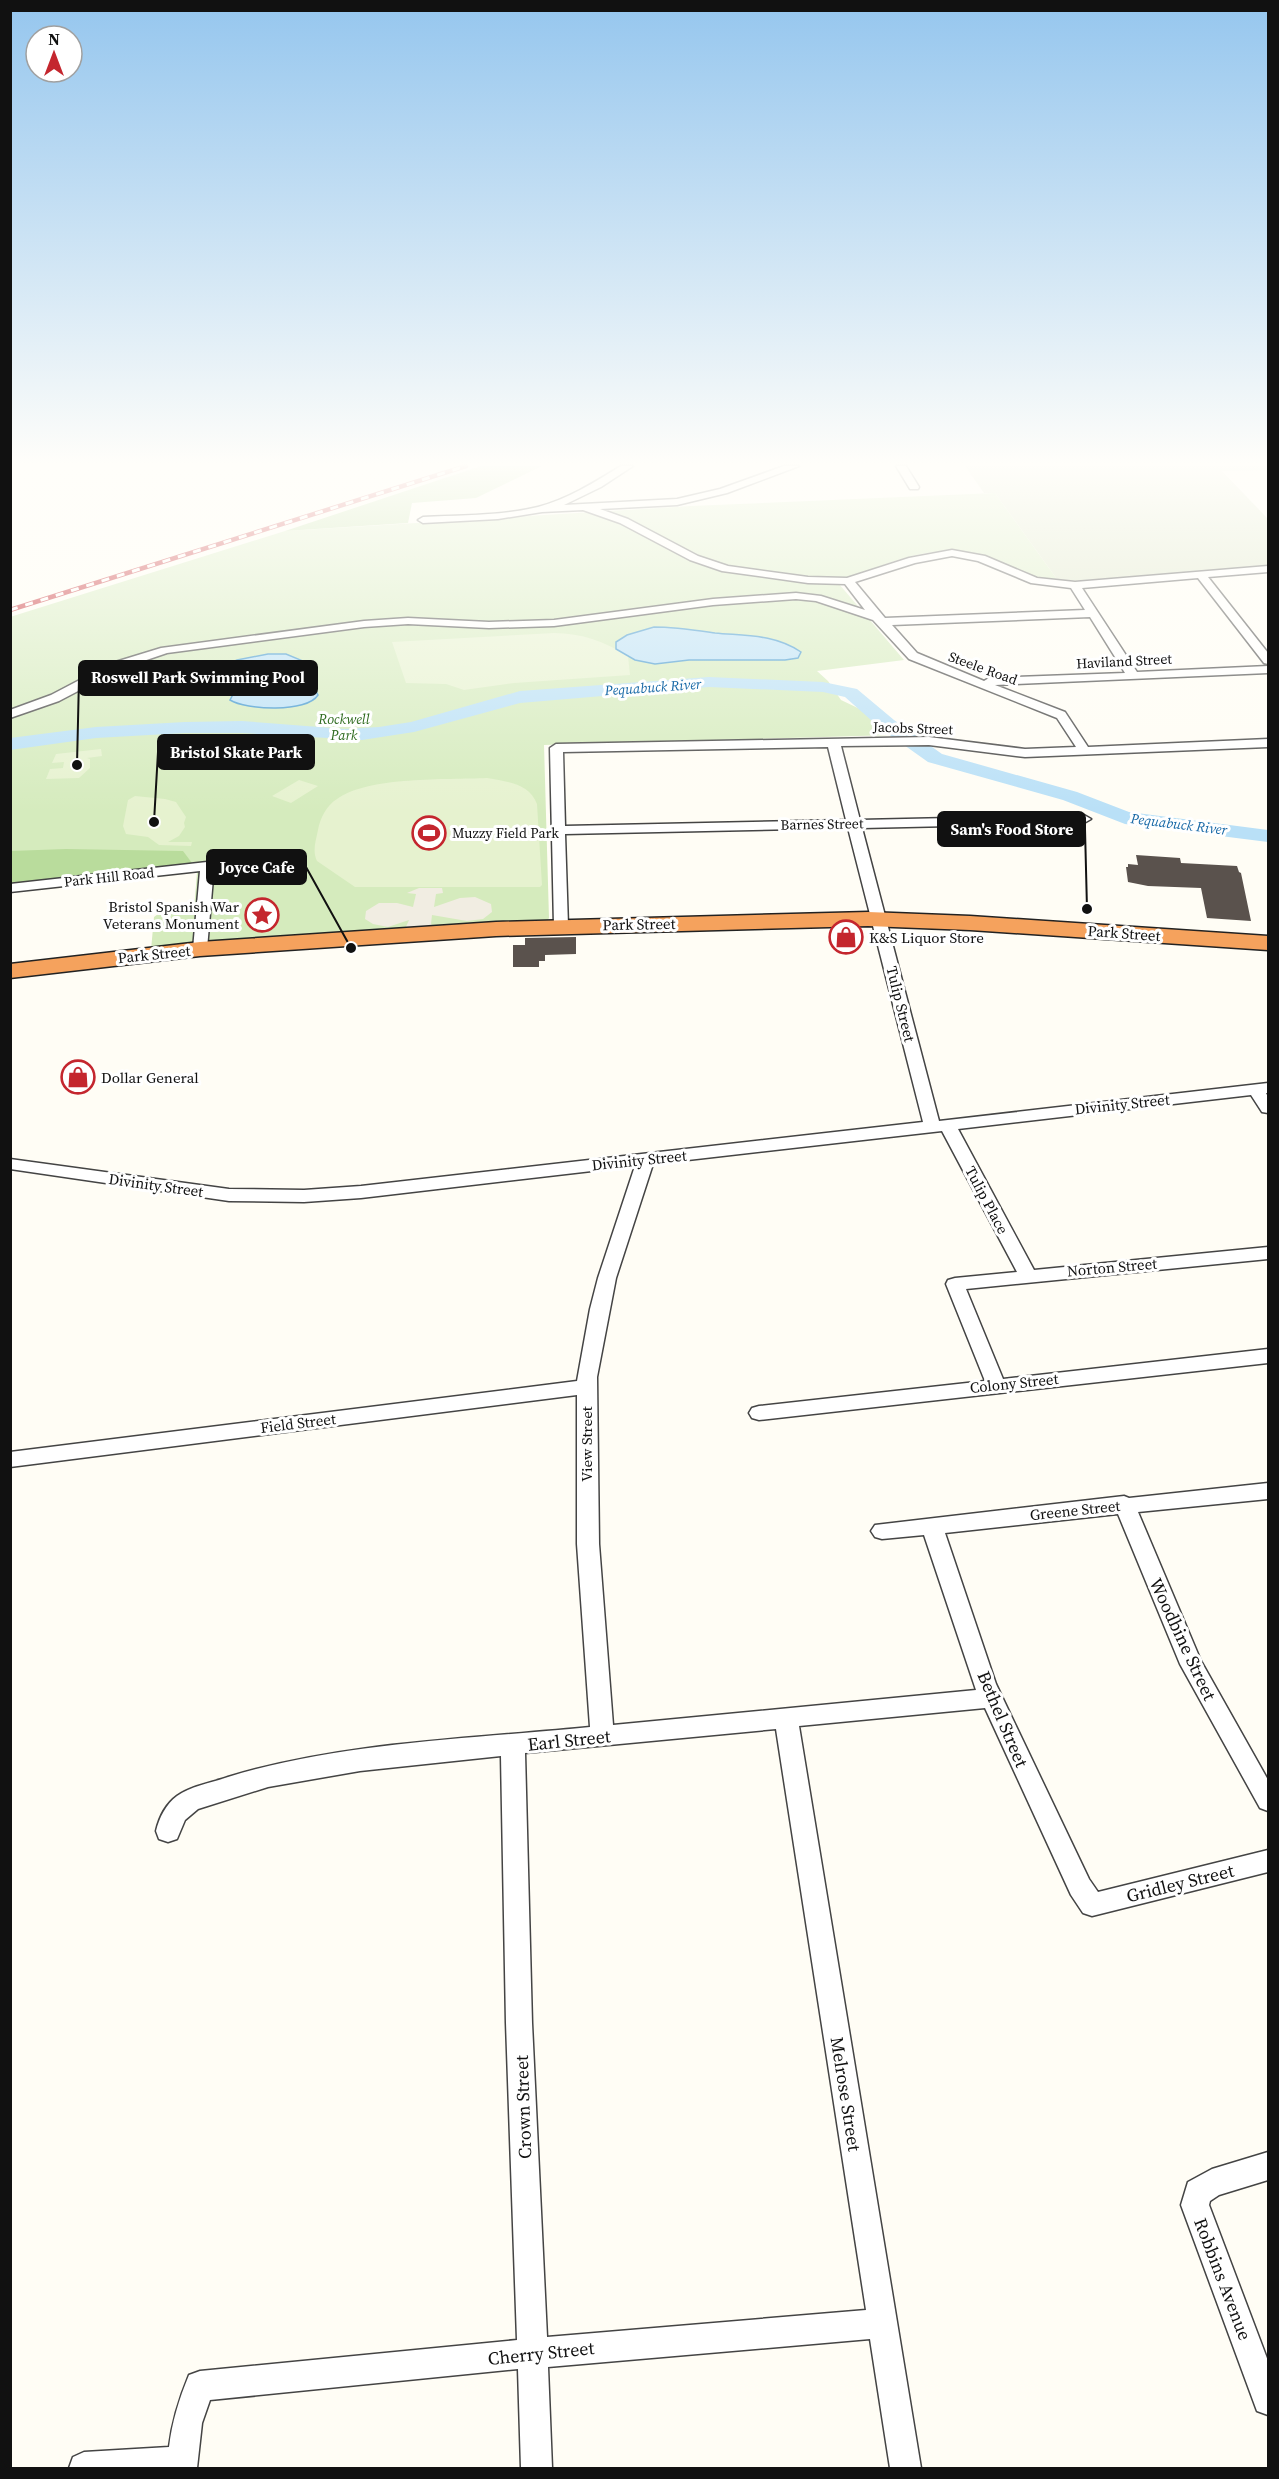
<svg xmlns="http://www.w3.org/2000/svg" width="1279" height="2479" font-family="'Source Serif 4',serif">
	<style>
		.green { fill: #d5ebbd }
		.forest { fill: #b9dc9c }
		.cemetery { fill: #d9e3c4 }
		.pitch { fill: #e6f2cf }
		.plaza { fill: #f1ede2 }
		.water { fill: #b9e0f7; stroke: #3f96cf; stroke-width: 1.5 }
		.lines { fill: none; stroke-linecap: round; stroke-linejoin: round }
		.river { fill: #b9e0f7; fill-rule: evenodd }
		.building { fill: #5a524d }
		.minor-casing { stroke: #444; stroke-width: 3 }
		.highway-casing { stroke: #222; stroke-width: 3 }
		.minor { fill: #fff; fill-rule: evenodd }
		.highway { fill: #f5a25d; fill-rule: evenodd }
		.rail-casing { stroke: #c4262e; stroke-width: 4.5 }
		.rail { stroke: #fff; stroke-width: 3; stroke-dasharray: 8; stroke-linecap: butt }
		.labels { text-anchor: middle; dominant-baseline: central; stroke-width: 6; stroke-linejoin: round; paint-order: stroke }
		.far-street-label { font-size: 14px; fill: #111; stroke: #fff }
		.far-water-label { font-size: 14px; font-style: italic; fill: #1768a6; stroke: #fff }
		.far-park-label { font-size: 14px; font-style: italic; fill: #2f6b1f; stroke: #fff }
		.far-poi-label { font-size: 14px; fill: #111; stroke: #fff; text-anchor: start }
		.poi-label { font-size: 15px; fill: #111; stroke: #fff; text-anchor: start }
		.street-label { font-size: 15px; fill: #111; stroke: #fff }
		.near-street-label { font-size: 18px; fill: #111; stroke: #fff }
		.leader { fill: none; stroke: #111; stroke-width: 2 }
		.callout-dot { fill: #111; stroke: #fff; stroke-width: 2 }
		.callout { fill: #111; stroke: #111; stroke-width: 2 }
		.callout-label { font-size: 16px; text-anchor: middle; font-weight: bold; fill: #fff }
	</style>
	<rect width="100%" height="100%" fill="#fffdf5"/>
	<path class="green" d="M995 493 1059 582C1030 578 1005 563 976 555 932 542 879 565 839 584L904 660 817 671 828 681 841 700 883 720 893 735 544 745 549 918 547 921 151 950 154 917 158 914 194 909 197 873 195 862 11 884 10 617 285 531 691 506Z"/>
	<g class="forest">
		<path d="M481 466H542L476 498 412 503 408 523 285 531Z"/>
		<path d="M66 849 183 851 192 863 11 885 10 851Z"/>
	</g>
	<path class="cemetery" d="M965 466H1268V470L1222 471 1268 519V566L1059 582 995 493H984Z"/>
	<g class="pitch">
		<path d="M554 633C582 633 605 642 628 656L630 675 514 683 464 690 446 684 406 683 392 642Z"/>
		<path d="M101 749 102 756 87 758 90 759V768L79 778 46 779 50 769 63 768 64 762 52 763 56 754Z"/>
		<path d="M487 778C508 782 529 783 537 804L542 885 540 887H355L317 861C312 851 316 840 318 830 320 818 327 805 337 799 369 776 447 780 487 778Z"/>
		<path d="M299 780 318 786 291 803 272 796Z"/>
		<path d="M135 796 165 799 176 802 186 817 184 823 185 827 179 836 168 842H192L191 846 159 845 148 837 126 834 123 826 128 800Z"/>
	</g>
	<path class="plaza" d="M419 888H442L443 893 436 894 434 907 460 898 475 897 491 904 492 912 483 919 467 921 432 915 431 924 434 927 405 929 409 920 388 927 373 924 365 919 366 911 379 903H397L413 907 416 894 407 893Z"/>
	<g class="water">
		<path d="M654 627C675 627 694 630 715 633 746 636 774 634 801 652L798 658 785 660H689L655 664 635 660 616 649V642L627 635Z"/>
		<path d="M268 654H286L303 661 296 673V678L314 688 318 695C307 713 246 710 230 700L238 685 230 678 214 672V670L237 660Z"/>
	</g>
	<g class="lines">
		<path class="river" d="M709 677 823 682 857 689 894 720 942 754 1077 792 1129 812 1268 830V842L1125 824 1063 800 928 762 880 728 845 697 823 692 709 687 520 703 414 732 362 740 242 733H185L96 738 10 750V738L96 727 185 722 242 721 345 729 379 727 411 722 520 691Z"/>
	</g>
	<g class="building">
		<path d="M1136 855 1180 858 1181 863 1237 866 1239 872 1241 873 1251 921 1207 918 1201 888 1148 886 1128 882 1126 867H1128V864L1138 865Z"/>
		<path d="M576 937V954L545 955V961H539V967H513V945H525V938Z"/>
	</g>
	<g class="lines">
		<defs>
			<g id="minor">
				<path d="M621 466H633L601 487 564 505 677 499 720 489 784 466H799L727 493 677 505 600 509 628 519 698 556 728 566 808 577 847 578 909 558 952 550 985 556 1037 578 1075 582 1268 566V572L1208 577 1268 653V664L1264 663 1198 578 1082 588 1137 672 1268 666V673L995 685 1065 712 1088 747 1268 739V747L1025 757 929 745 841 746 860 820 1084 815 1091 819 1084 823 862 828 939 1121 1268 1083V1093H1266L1268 1097V1113L1262 1112 1251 1095 958 1129 1034 1270 1268 1247V1259L966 1289 1003 1379 1268 1349V1363L759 1420 752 1418 749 1413 752 1408 759 1406 985 1381 946 1284 948 1280 955 1278 1017 1272 942 1131 653 1164 616 1278 597 1377 599 1544 613 1725 976 1690 924 1535 882 1539 875 1537 871 1531 875 1525 1124 1496 1129 1498 1268 1483V1499L1138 1512 1201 1661 1268 1780V1811L1260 1808 1180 1664 1118 1514 945 1533 996 1684 1089 1879 1098 1892 1268 1850V1872L1092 1916 1083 1913 1071 1895 985 1708 799 1726 921 2468H890L870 2339 548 2367 552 2468H521L518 2369 210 2400 202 2423 197 2468H69L73 2457 84 2452 169 2447C172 2422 179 2399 189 2375L200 2371 517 2340 506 2023 501 1756 360 1771 268 1787 198 1809 185 1820 177 1839 168 1842 159 1839 156 1831C159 1818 166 1804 177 1796 191 1786 211 1783 228 1777 342 1742 471 1739 590 1727L577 1544V1395L10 1467V1452L577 1381 590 1309 598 1278 635 1166 361 1198 304 1202 229 1201 10 1169V1159L229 1189 304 1190 361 1186 923 1122 848 828 565 834 568 926 566 929H556L554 926 550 748 556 744 929 737 1025 749 1076 747 1057 718 909 659 873 620 816 601 796 599 713 605 554 626 489 628 408 624 364 627 167 653 120 669 59 701 10 718V710L51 695 112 663 161 648 364 621 408 618 489 622 554 620 713 599 796 593 821 596 865 610 845 584 808 583 722 571 690 560 620 523 583 510 542 512 498 519 423 523 418 520 423 517C461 515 501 516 538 507 568 499 595 482 621 466ZM952 556 978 561 1031 583 1071 588 1085 610 885 618 855 582 915 563ZM1090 617 1125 673 989 678 984 681 917 653 892 625ZM828 747 846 820 565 826 563 752ZM776 1729 866 2310 547 2337 532 2023 525 1753Z"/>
				<path d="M896 466H906L919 487 918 489H910Z"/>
				<path d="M207 862 214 866 207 949 200 953 193 949 200 871 10 892V884Z"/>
				<path d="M1268 2152V2180L1219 2195 1210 2201 1209 2205 1268 2361V2415L1257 2411 1181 2205 1188 2182 1212 2169Z"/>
			</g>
			<path id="highway" d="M868 912 970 916 1268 936V950L970 930 868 926 496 936 200 956 10 978V964L200 942 496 922Z"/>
		</defs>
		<use href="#minor" class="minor-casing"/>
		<use href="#highway" class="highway-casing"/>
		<use href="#minor" class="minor"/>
		<use href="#highway" class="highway"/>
		<defs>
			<path id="rail" d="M10 610 466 466"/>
		</defs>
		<use href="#rail" class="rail-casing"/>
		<use href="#rail" class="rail"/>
	</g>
	<linearGradient id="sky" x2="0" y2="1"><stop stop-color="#95c6ee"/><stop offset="0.57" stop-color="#fffefa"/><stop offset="1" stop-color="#fffefa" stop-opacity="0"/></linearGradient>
	<rect width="1279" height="813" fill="url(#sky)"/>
	<defs>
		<symbol id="stadium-ring" viewBox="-11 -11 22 22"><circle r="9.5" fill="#fff" stroke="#c4262e" stroke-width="1.5"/><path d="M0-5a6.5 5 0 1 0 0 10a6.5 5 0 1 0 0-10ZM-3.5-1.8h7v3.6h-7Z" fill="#c4262e"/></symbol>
		<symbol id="sight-ring" viewBox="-11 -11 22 22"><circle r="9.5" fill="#fff" stroke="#c4262e" stroke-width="1.5"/><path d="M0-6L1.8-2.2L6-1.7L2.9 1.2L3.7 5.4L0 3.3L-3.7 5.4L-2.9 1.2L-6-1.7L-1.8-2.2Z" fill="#c4262e"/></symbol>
		<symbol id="shop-ring" viewBox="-11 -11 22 22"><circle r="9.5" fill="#fff" stroke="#c4262e" stroke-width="1.5"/><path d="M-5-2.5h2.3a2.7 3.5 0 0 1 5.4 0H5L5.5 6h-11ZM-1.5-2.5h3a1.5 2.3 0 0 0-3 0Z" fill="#c4262e"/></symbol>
	</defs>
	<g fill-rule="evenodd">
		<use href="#stadium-ring" x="410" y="814" width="38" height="38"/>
		<use href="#sight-ring" x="243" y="896" width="38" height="38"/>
		<use href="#shop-ring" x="827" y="918" width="38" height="38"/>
		<use href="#shop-ring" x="59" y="1058" width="38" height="38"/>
	</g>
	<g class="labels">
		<g class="far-street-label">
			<text transform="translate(1124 661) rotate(-3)">Haviland Street</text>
			<text transform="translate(983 668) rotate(20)">Steele Road</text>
			<text transform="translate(913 728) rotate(2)">Jacobs Street</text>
			<text transform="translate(822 824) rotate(-1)">Barnes Street</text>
			<text transform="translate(109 877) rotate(-6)">Park Hill Road</text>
		</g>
		<g class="far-water-label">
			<text transform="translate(653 687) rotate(-4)">Pequabuck River</text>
			<text transform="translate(1179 824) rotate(7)">Pequabuck River</text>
		</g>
		<g class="far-park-label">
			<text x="344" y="719">Rockwell<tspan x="344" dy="16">Park</tspan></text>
		</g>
		<g class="far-poi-label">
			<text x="452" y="833">Muzzy Field Park</text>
		</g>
		<g class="poi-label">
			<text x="239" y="906" text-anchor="end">Bristol Spanish War<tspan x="239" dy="17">Veterans Monument</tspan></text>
			<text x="869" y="937">K&amp;S Liquor Store</text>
			<text x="101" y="1077">Dollar General</text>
		</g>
		<g class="street-label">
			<text transform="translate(639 924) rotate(-1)">Park Street</text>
			<text transform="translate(1124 933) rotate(4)">Park Street</text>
			<text transform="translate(154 954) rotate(-6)">Park Street</text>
			<text transform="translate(901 1004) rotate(76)">Tulip Street</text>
			<text transform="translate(1122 1104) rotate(-6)">Divinity Street</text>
			<text transform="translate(639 1160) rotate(-6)">Divinity Street</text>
			<text transform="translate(156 1185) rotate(8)">Divinity Street</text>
			<text transform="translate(987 1200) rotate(62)">Tulip Place</text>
			<text transform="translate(1112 1267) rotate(-5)">Norton Street</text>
			<text transform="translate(1014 1383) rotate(-6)">Colony Street</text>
			<text transform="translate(298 1423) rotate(-7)">Field Street</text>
			<text transform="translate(586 1444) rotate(-90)">View Street</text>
			<text transform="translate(1075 1510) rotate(-6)">Greene Street</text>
		</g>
		<g class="near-street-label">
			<text transform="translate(1183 1639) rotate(65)">Woodbine Street</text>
			<text transform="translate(1003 1719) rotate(67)">Bethel Street</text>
			<text transform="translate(569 1740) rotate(-6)">Earl Street</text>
			<text transform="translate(1180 1883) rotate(-14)">Gridley Street</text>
			<text transform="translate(846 2094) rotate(81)">Melrose Street</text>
			<text transform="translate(523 2107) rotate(-92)">Crown Street</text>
			<text transform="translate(1223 2279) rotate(69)">Robbins Avenue</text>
			<text transform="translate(541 2353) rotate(-6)">Cherry Street</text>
		</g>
	</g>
	<path class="leader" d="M77 765L79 678M154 822L158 752M1087 909L1085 829M351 948L306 867"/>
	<g class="callout-dot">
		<circle cx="77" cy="765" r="6"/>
		<circle cx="154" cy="822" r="6"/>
		<circle cx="1087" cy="909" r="6"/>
		<circle cx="351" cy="948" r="6"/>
	</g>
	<g class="callout">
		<rect x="79" y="661" width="238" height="34" rx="6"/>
		<rect x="158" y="735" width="156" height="34" rx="6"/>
		<rect x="938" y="812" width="147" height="34" rx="6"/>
		<rect x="207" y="850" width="99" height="34" rx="6"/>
	</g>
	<g class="callout-label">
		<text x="198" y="683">Roswell Park Swimming Pool</text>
		<text x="236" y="758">Bristol Skate Park</text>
		<text x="1012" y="835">Sam's Food Store</text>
		<text x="257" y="873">Joyce Cafe</text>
	</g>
	<rect width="1279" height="2479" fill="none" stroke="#111111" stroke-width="24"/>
	<g transform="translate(54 54)"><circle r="28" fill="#ffffff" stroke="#a0a0a0" stroke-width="1.5"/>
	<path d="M0-4.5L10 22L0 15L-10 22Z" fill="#c4262e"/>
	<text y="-9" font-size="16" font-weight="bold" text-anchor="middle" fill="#111111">N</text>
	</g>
</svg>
